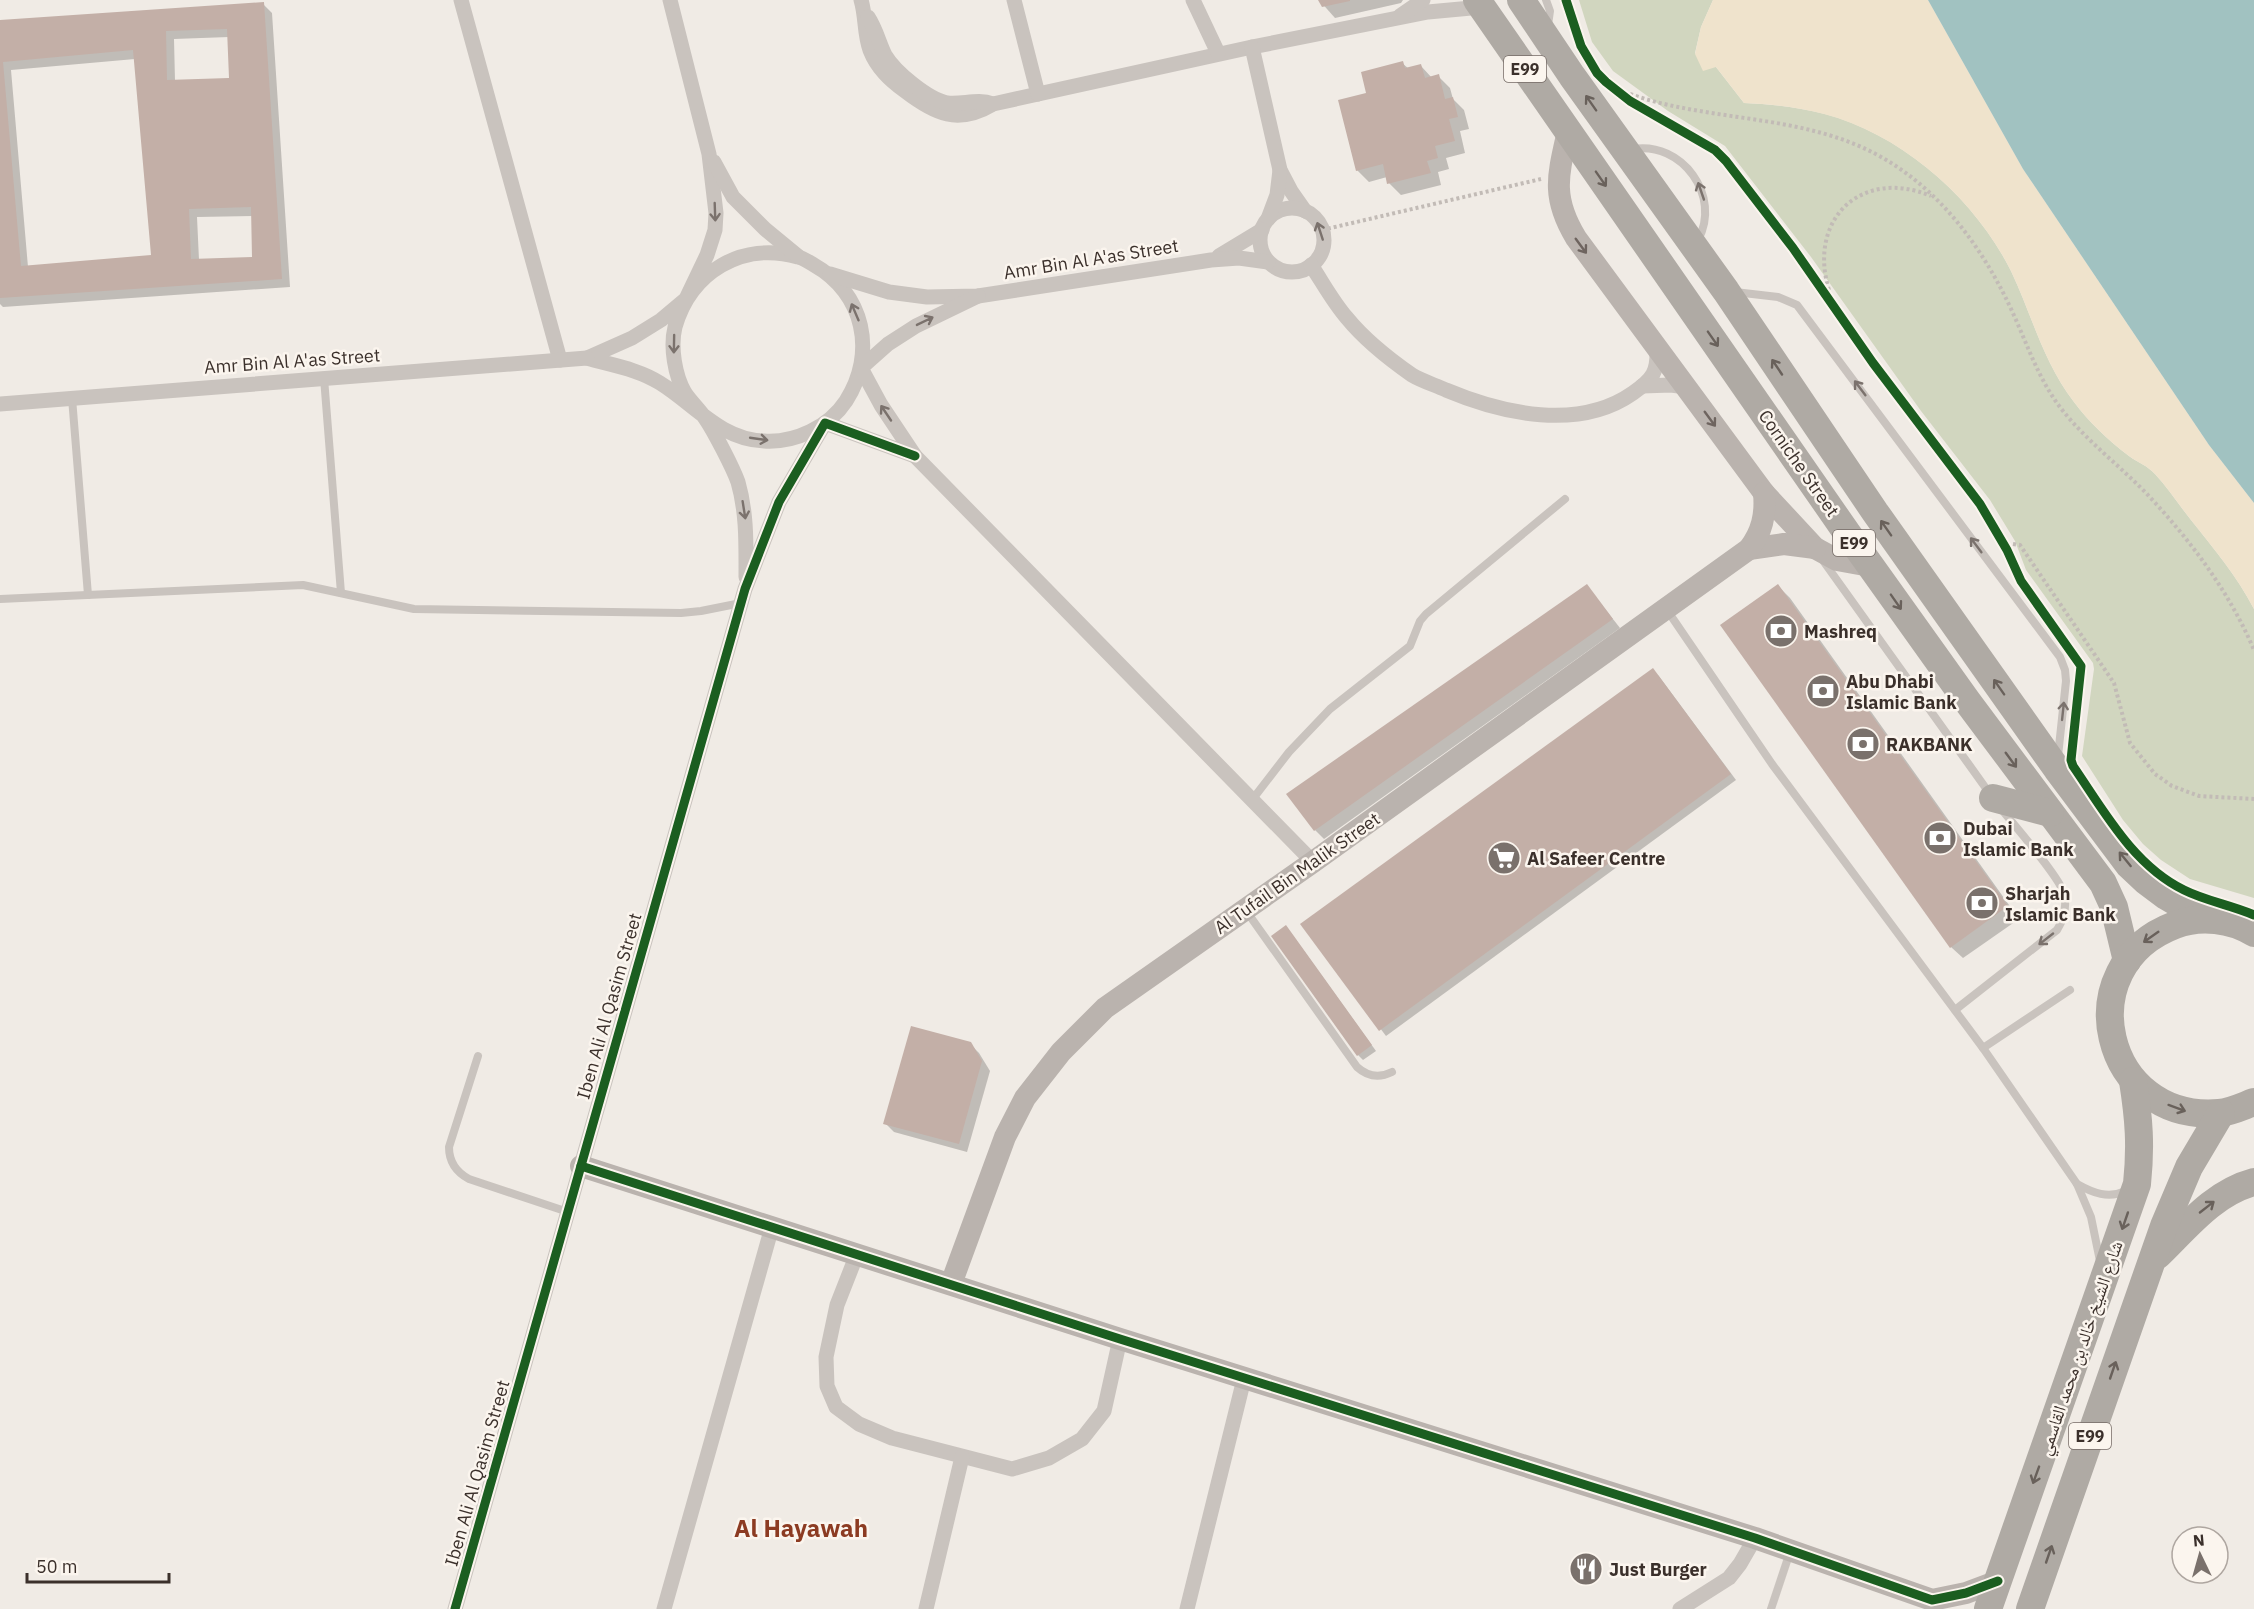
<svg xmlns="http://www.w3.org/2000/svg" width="2254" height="1609" font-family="'IBM Plex Sans','Noto Naskh Arabic',sans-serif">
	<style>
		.green { fill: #d1d6bf }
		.sand { fill: #efe3cc }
		.water { fill: #a1c2c1 }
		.shadow { fill: #0003; fill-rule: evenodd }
		.building { fill: #c3afa7; fill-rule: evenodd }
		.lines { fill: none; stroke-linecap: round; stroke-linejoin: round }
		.path { stroke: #c2bbb6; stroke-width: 4; stroke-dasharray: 3 3; stroke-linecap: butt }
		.lane { stroke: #c9c3be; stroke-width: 8 }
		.street { stroke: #c9c3be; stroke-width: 15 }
		.secondary { stroke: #bab3ae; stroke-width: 22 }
		.highway { stroke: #afaaa4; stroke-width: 28 }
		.cycleway-casing { stroke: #fbf5ee; stroke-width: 13 }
		.cycleway { stroke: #1b5e20; stroke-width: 9 }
		.oneway { stroke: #69615b }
		.oneway2 { stroke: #7b726d }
		.oneway3 { stroke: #6e645f }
		.labels { text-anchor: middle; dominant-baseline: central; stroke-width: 5; stroke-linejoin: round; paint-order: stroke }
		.shield { fill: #fbf5ee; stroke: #756b66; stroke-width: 1.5 }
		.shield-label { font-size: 16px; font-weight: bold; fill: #3b302b }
		.street-label { font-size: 18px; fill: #3b302b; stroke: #fbf5ee }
		.poi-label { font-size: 18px; font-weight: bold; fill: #3b302b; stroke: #fbf5ee; text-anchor: start }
		.district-label { font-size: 24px; font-weight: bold; fill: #8c3b22; stroke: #fbf5ee }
	</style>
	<rect width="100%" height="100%" fill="#f0ebe5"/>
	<path class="green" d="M1579 0H1713L1701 27 1695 53 1716 67 1744 103C1771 104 1798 107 1825 114 1903 135 1975 199 2011 271 2032 315 2043 362 2074 402 2089 422 2108 440 2129 456 2137 462 2148 466 2155 474 2168 488 2179 505 2191 520 2214 549 2237 576 2254 609V898L2190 879 2161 860 2143 844 2123 820 2082 756 2094 669 2093 663 2026 570 2015 541 1990 500 1921 411 1811 257 1725 146 1668 111 1613 71 1592 42Z"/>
	<path class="sand" d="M1713 0H1928L2023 169 2209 445 2254 503V609C2237 576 2214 549 2191 520 2179 505 2168 488 2155 474 2148 466 2137 462 2129 456 2108 440 2089 422 2074 402 2043 362 2032 315 2011 271 1975 199 1903 135 1824 114 1798 107 1771 104 1744 103L1716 67 1703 71 1695 54 1701 27Z"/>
	<path class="water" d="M1928 0H2254V503L2209 445 2023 169Z"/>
	<g class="shadow">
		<path d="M1319 0H1403L1401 3 1335 18Z"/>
		<path d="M263 4 272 13 290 287 3 307 0 304V22ZM229 37 230 79 175 81 174 39ZM135 59 153 256 28 267 11 70ZM253 216 254 258 199 260 197 217Z"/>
		<path d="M1402 63 1409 69 1421 66 1432 78 1438 76 1450 88 1453 99 1464 110 1469 129 1460 131 1465 153 1446 158 1449 169 1438 172 1441 185 1401 195 1389 183 1387 177 1369 182 1357 170 1368 94Z"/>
		<path d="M1587 586 1620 628 1324 839 1315 830Z"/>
		<path d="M1778 586 1790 598 2019 919 1963 958 1951 947Z"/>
		<path d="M1658 675 1736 780 1386 1036 1302 924Z"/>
		<path d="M1291 933 1376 1051 1363 1060 1358 1055Z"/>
		<path d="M970 1044 979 1053 990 1071 967 1152 894 1132 885 1123Z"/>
	</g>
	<g class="building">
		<path d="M1318 0H1350V1L1322 7Z"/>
		<path d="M264 2 282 279 0 298V20ZM227 29 229 78 167 80 166 31ZM133 50 151 255 21 266 3 62ZM251 207 252 257 191 259 189 209Z"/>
		<path d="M1403 61 1405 68 1421 64 1425 78 1439 74 1445 99 1453 97 1458 117 1449 119 1455 141 1435 146 1438 158 1427 161 1431 173 1387 184 1383 164 1356 171 1338 100 1366 93 1361 72Z"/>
		<path d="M1587 584 1613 619 1314 831 1286 794Z"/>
		<path d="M1778 584 2008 906 1950 948 1720 625Z"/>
		<path d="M1653 668 1731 774 1379 1031 1300 924Z"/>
		<path d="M1286 925 1372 1045 1357 1056 1271 936Z"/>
		<path d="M911 1026 971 1042 982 1061 959 1144 883 1124Z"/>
	</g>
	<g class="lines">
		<g class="path">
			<path d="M1630 94C1712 123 1805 113 1883 158 1942 192 1984 250 2012 311 2028 346 2039 381 2063 411 2088 442 2120 466 2147 494 2190 540 2229 591 2254 650"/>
			<path d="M1322 230 1541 179"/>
			<path d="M1829 290C1807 219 1862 167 1931 196"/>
			<path d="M2013 544 2020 545 2114 683 2130 743 2155 774 2172 786 2199 796 2254 799"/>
		</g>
		<g class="lane">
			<path d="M1546 0 1550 11 1548 25"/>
			<path d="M1633 149C1682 141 1722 196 1698 240"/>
			<path d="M1735 292 1778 297 1797 305 2060 657 2065 670 2066 681 2058 756"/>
			<path d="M324 378 341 593"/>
			<path d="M72 398 88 595"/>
			<path d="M1824 562 1990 794"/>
			<path d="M0 599 303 585 414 609 681 613 701 611 741 603"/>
			<path d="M1667 610 1772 764 1983 1048 2077 1184 2091 1217 2100 1261"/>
			<path d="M1252 800 1289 752 1330 709 1410 646 1420 621 1426 614 1565 499"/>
			<path d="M1247 912 1357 1067C1368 1077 1380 1078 1392 1072"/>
			<path d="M1955 1010 2057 930C2064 919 2067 907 2064 894 2061 879 2015 826 2002 810"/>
			<path d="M1983 1048 2070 990"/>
			<path d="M478 1056 449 1147C449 1162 456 1172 469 1179L568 1212"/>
			<path d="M2077 1184C2093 1193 2108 1199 2126 1191"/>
			<path d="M1771 1609 1790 1552"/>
		</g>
		<g class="street">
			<path d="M461 0 560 360"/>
			<path d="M670 0 709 154 716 213 715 230 707 255 686 299 661 320 632 338 587 358C611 365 638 369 660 383 694 404 721 440 764 441 795 443 829 427 846 401 877 353 864 293 814 265 809 262 803 258 798 257 742 241 691 272 675 327 670 347 675 376 685 393 691 402 699 409 705 418 714 431 733 468 738 482 747 513 746 545 746 577"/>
			<path d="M861 0C866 16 864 34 870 50 877 68 890 80 905 91 935 114 958 125 993 104L1252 47 1428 12 1482 7"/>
			<path d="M1014 0 1038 94"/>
			<path d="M1193 0 1218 53"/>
			<path d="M1400 16 1423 0"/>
			<path d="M868 17C876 29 879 43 885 55 895 72 928 99 947 103 963 105 977 98 993 104"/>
			<path d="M1252 47 1280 170 1291 191 1305 211"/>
			<path d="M714 162 733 197 765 229 799 257"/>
			<circle cx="1292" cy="240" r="32"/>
			<path d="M1268 219 1277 195 1280 170"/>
			<path d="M1219 256 1262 230"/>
			<path d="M1311 265C1323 283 1333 302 1347 318 1365 340 1389 359 1412 375 1422 381 1435 385 1446 390 1503 414 1579 431 1633 393 1653 379 1658 372 1657 348"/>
			<path d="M830 274 889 292 927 297 978 296 1211 260 1239 258 1268 262"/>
			<path d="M978 296 916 326 888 344 861 368 881 405 915 456 1313 862"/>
			<path d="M1642 386 1671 385 1686 387"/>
			<path d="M0 404 587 358"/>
			<path d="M857 1254 837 1305 826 1357 827 1386 836 1407 859 1424 892 1438 1012 1469 1049 1458 1082 1439 1104 1411 1120 1339"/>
			<path d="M455 1609 745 589 779 502 825 423 915 456"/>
			<path d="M664 1609 772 1227"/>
			<path d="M926 1609 962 1457"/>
			<path d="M1187 1609 1244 1379"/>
			<path d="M1680 1609 1729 1578 1740 1564 1755 1538"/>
		</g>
		<g class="secondary">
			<path d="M1568 131C1558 175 1551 197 1576 238L1764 493 1815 548 1837 560 1870 566"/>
			<path d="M1749 549 1784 544 1815 548"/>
			<path d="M581 1166 1120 1339 1755 1538 1932 1600 1966 1593 1998 1581"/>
			<path d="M951 1284 1005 1137 1025 1098 1061 1052 1105 1008 1313 862 1749 549C1762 532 1766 515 1764 493"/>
		</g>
		<g class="highway">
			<path d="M1477 0 1847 533 1967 701 2103 883 2114 907 2127 961"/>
			<path d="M1521 0 1572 76 1726 291 1875 512 2057 769 2129 865 2146 881 2166 896 2205 919"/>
			<path d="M1993 798 2050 813"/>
			<path d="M2254 933C2232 919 2200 915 2175 925 2066 966 2103 1123 2219 1113 2231 1112 2243 1106 2254 1102"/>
			<path d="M2158 1255C2187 1227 2213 1193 2254 1182"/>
			<path d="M1988 1609 2137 1184C2141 1146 2139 1119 2133 1081"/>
			<path d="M2030 1609 2164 1226 2189 1167 2221 1113"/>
		</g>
		<defs>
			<g id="cycleway">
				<path d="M1566 0 1581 46 1597 73 1606 82 1630 101 1715 150 1726 161 1793 248 1873 363 1980 504 2007 550 2021 581 2081 666 2071 760 2073 766C2104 811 2133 865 2184 890 2206 901 2231 905 2254 915"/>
				<path d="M581 1166 1120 1339 1755 1538 1932 1600 1966 1593 1998 1581"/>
				<path d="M455 1609 745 589 779 502 825 423 915 456"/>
			</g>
		</defs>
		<use href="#cycleway" class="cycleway-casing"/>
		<use href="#cycleway" class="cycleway"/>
	</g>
	<defs><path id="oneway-shaft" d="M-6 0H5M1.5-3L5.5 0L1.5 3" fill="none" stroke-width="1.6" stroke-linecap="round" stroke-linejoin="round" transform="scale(1.5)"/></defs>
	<g class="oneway">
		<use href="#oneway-shaft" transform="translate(1591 103) rotate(-125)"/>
		<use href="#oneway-shaft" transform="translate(1601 179) rotate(55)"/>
		<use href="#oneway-shaft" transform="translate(1713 339) rotate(55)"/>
		<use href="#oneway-shaft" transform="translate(1777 367) rotate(-124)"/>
		<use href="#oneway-shaft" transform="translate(1886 528) rotate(-125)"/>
		<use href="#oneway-shaft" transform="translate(1896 602) rotate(55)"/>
		<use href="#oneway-shaft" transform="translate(1999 687) rotate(-125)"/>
		<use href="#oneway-shaft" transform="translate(2011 760) rotate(54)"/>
		<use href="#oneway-shaft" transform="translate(2125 859) rotate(-129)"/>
		<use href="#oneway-shaft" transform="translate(2151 937) rotate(145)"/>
		<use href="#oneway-shaft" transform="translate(2177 1108) rotate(20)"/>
		<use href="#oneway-shaft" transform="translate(2207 1207) rotate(-38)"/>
		<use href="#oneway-shaft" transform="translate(2125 1221) rotate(109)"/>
		<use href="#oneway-shaft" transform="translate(2113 1370) rotate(-71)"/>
		<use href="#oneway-shaft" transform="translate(2036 1475) rotate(110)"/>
		<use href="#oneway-shaft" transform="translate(2049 1554) rotate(-71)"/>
	</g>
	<g class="oneway2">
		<use href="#oneway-shaft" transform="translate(1701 191) rotate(-109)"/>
		<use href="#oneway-shaft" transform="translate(715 212) rotate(88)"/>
		<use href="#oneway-shaft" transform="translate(1320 231) rotate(-108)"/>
		<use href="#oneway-shaft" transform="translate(855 312) rotate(-113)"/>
		<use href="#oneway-shaft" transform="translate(925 321) rotate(-26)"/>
		<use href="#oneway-shaft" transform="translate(674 344) rotate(91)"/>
		<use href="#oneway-shaft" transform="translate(1860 388) rotate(-127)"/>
		<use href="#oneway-shaft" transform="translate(886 413) rotate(-124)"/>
		<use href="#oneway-shaft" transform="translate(759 439) rotate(8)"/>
		<use href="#oneway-shaft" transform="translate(744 510) rotate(81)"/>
		<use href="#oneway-shaft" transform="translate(1976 545) rotate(-127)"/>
		<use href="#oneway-shaft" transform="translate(2063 711) rotate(-84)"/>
		<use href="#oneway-shaft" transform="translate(2046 939) rotate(142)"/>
	</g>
	<g class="oneway3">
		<use href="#oneway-shaft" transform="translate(1581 246) rotate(54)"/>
		<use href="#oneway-shaft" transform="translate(1710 419) rotate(54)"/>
	</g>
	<defs>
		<symbol id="bank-disc" viewBox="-11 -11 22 22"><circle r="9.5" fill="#7a716c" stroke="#fbf5ee"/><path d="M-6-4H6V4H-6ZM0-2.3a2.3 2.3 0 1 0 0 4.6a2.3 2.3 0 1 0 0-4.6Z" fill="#fff"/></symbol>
		<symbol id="supermarket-disc" viewBox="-11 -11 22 22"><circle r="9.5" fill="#7a716c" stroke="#fbf5ee"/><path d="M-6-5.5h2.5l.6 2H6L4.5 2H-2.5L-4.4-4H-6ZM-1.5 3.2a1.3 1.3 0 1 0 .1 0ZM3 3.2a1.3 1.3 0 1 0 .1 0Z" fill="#fff"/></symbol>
		<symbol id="restaurant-disc" viewBox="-11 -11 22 22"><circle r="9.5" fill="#7a716c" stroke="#fbf5ee"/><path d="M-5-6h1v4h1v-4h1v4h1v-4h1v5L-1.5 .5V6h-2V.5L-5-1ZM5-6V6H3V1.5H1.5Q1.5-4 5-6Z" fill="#fff"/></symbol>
	</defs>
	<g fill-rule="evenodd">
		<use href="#bank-disc" x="1762" y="612" width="38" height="38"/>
		<use href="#bank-disc" x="1804" y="672" width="38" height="38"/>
		<use href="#bank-disc" x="1844" y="725" width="38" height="38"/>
		<use href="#bank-disc" x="1921" y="819" width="38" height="38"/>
		<use href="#supermarket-disc" x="1485" y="839" width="38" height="38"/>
		<use href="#bank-disc" x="1963" y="884" width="38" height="38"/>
		<use href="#restaurant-disc" x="1567" y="1550" width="38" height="38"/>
	</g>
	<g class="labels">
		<g class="shield">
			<rect x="1504" y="56" width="42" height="26" rx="4.5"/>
			<rect x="1833" y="530" width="42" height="26" rx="4.5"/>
			<rect x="2069" y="1423" width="42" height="26" rx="4.5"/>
		</g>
		<g class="shield-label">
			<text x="1525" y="69">E99</text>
			<text x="1854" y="543">E99</text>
			<text x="2090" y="1436">E99</text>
		</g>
		<g class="street-label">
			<text transform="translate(1091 259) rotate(-9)">Amr Bin Al A'as Street</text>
			<text transform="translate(292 361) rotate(-4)">Amr Bin Al A'as Street</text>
			<text transform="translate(1799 463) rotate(55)">Corniche Street</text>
			<text transform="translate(1297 873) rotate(-35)">Al Tufail Bin Malik Street</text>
			<text transform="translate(609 1006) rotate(-74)">Iben Ali Al Qasim Street</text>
			<text transform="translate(2080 1348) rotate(-71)">شارع الشيخ خالد بن محمد القاسمي</text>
			<text transform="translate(477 1473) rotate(-74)">Iben Ali Al Qasim Street</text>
		</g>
		<g class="poi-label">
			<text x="1804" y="631">Mashreq</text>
			<text x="1846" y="681">Abu Dhabi<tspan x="1846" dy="21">Islamic Bank</tspan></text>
			<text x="1886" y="744">RAKBANK</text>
			<text x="1963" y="828">Dubai<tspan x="1963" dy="21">Islamic Bank</tspan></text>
			<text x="1527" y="858">Al Safeer Centre</text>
			<text x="2005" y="893">Sharjah<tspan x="2005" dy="21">Islamic Bank</tspan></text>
			<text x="1609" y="1569">Just Burger</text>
		</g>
		<g class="district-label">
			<text x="801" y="1528">Al Hayawah</text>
		</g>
	</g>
	<g transform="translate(2200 1555) rotate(355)"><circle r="28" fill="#fbf5ee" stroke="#aea6a0" stroke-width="1.5"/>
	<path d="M0-4.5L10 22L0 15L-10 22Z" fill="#7a716c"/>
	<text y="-9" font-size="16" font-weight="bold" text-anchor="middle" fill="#3b302b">N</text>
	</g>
	<path d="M27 1573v9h142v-9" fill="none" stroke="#3b302b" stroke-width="3"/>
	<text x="36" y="1573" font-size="18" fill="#3b302b" stroke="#fbf5ee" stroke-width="4.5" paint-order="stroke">50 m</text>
</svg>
